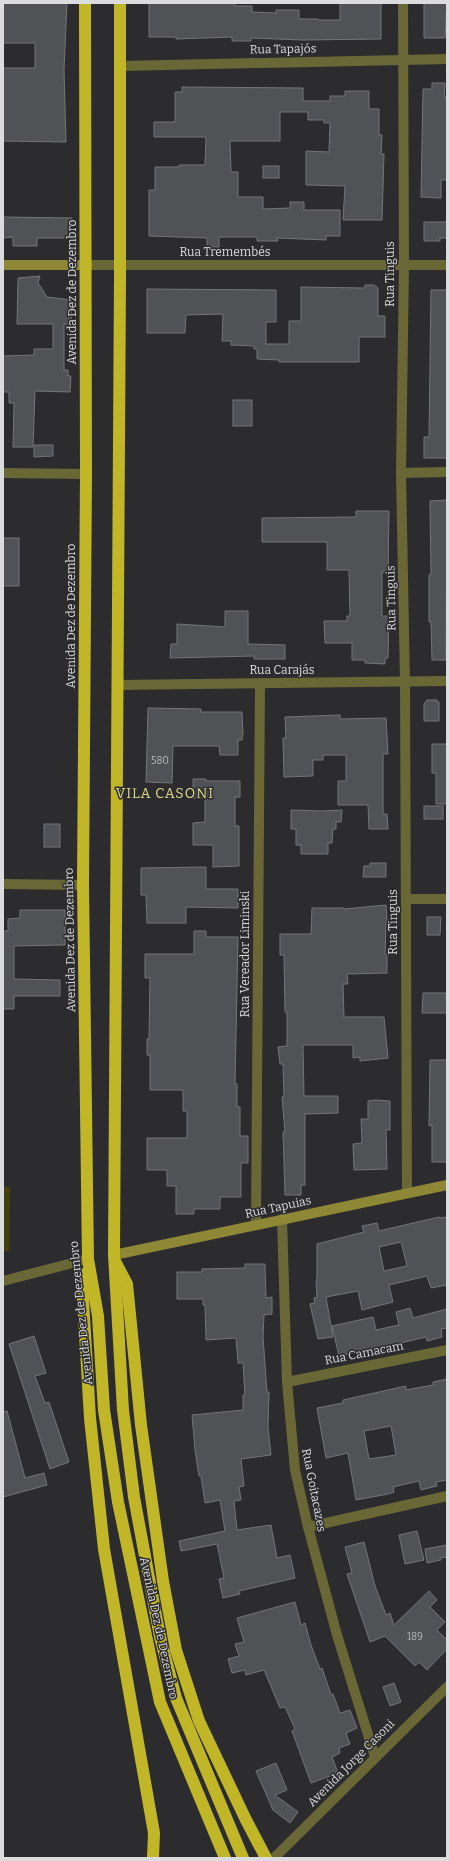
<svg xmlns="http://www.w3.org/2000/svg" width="450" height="1861" font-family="Bitter,serif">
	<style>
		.green { fill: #44400f }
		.building { fill: #515255; stroke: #747578; fill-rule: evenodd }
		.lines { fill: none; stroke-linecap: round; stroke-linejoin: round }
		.street { stroke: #6a6737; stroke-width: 10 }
		.secondary { stroke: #8d8736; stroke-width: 10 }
		.highway { stroke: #c1b628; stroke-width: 12 }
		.labels { text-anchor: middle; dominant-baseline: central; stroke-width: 3; stroke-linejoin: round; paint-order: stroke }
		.number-label { font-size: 10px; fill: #b9babc }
		.street-label { font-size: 12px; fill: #dcdcde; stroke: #2c2c2e }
		.quarter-label { font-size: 14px; letter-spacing: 1px; fill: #dfd98a; stroke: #2c2c2e }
	</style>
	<rect width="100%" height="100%" fill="#2c2c2e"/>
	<path class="green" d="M3 1187H10L9 1251H3Z"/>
	<g class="building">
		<path d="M3 3H67L64 69 66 142 3 141V68H35V43H3Z"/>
		<path d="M149 3H235V6H252V12L276 13V10H299V19H318V20H340V3H381V39L303 40 251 38V41H232V37L176 39V37H149Z"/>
		<path d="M424 3H447L445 38H424Z"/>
		<path d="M432 83H445L444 97H447V180H441V198L421 197 423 89H432Z"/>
		<path d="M182 87 303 88V101H330V96H345V91H369V109H379V135H382L381 154H384L382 220H343L345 186 306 185V151L329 152 330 123H324V120H308V112H280V141H230L231 172H238V197H263V209L290 208V202H304V210H340V236H326V240L277 238 278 241H257V237H219V247H207V238L149 236V190H155V167H179V165H205L206 137H154V122H175V92H182Z"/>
		<rect x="263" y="166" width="16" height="12"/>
		<path d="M3 217 72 218 71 238H37V246H13V237L3 238Z"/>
		<path d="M424 222H447V238H440V241H424Z"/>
		<path d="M40 276 38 283 47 297 72 300 71 324H64V370H68V376H71L70 392 35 391 33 447H13L14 403H9V392H3V356L34 355V349H53V324H17L18 278Z"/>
		<path d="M365 285H374L378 288V316H385V337H359V362H279V360L257 359V349H254V346L231 345V341H222L223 314 186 315 185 333H147V289L276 290V322H266V344H289V321H301V287L365 288Z"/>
		<path d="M431 290H447V458H424V437H429Z"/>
		<rect x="233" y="400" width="19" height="26"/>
		<path d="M34 445H53V456L34 457Z"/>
		<path d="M447 500 446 660H432L431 622H429V575L431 574 430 501Z"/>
		<path d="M356 511H389L388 572H382V616H389L388 658H385V664L365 663V660H352V643H325L324 621H347V616H350L349 570H327V542H262V518L356 517Z"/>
		<rect x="3" y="538" width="16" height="48"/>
		<path d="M225 611H248V644L285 645V659H254V656L170 658 171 644H177V624L225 627Z"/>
		<path d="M427 700H437V702H439V721H424V704Z"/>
		<path d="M148 708 201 709V712H242L243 734 242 740H238V755H220L219 746H173L172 783 146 782Z"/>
		<path d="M340 715V719L386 718 388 754H383V814H387L388 829H369L368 805H338V781H346V755H323V760H313V776L284 777 283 738H286L285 717Z"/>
		<path d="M432 744H447V804H436V773H432Z"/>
		<path d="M193 779H206V781H240V797H235V826H239V866L213 867V845H193V823L205 822V798H193Z"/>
		<rect x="424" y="806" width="19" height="13"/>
		<path d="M291 810 321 811 342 810 341 822H336V829H333L332 843H328V854H301V845H296V829H291Z"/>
		<rect x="44" y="824" width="16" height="23"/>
		<path d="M370 863H386V877H363L364 866H370Z"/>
		<path d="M206 867V889H238V908L186 907V923H147L146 895H141V868Z"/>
		<path d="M386 905 387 922 386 923 385 954H387V973L347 974 348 984H343L344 1017H384L388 1058 360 1061V1057L353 1058V1045H303L304 1096H338V1113L305 1114V1185H301V1195H285L283 1132H285L282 1097H284L283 1064H280L278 1047 287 1046V1012H285L284 955H280V934H311L312 908H344V909Z"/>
		<path d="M20 910H65V945L14 946V979L60 980V996H14V1009H3V931H8V919L20 918Z"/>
		<path d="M427 917H441L440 935H427Z"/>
		<path d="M194 931H206V937H238L235 1084H237V1107H240V1136H248V1163H241V1197H220V1209H194V1214H176V1186H167V1170H147V1138H187V1111H183V1090H150V1055H147V1039H149L150 978H145V954H194Z"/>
		<path d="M423 993H446L447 1013H422Z"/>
		<path d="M430 1060H447V1162H432V1125L429 1126Z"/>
		<path d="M375 1100 390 1101V1130H386L387 1169 354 1170 353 1144 362 1143 361 1119H368V1101Z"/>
		<path d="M439 1217 440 1218 447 1217V1285L431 1288 427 1276 389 1285 393 1302 362 1310 358 1291 326 1297 333 1337 318 1339 310 1304 315 1303 314 1298 317 1297 316 1280 317 1279V1244L364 1232 362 1226 377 1223 379 1231ZM401 1242 407 1266 384 1271 379 1247Z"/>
		<path d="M245 1264H265L266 1298 272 1297V1314L264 1315 263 1337 267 1392H269L268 1428 271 1455 241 1459 244 1486 239 1487 241 1500 234 1501 237 1530 271 1525 277 1558 290 1555 295 1578 239 1591 240 1594 223 1598 219 1579 224 1578 217 1544 181 1551 179 1541 225 1531 220 1500 205 1503 201 1476H199L195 1450 192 1415 243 1410V1395H245L243 1363H238L236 1338 206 1340 205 1305H203V1299H177V1272H202V1269L245 1268Z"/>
		<path d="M410 1308 413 1318 447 1309V1328L441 1329 442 1337 427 1341 426 1337 392 1345 393 1348 362 1355 361 1351 339 1356 332 1326 373 1317 376 1330 399 1325 396 1312Z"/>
		<path d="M34 1336 46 1373 35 1376 45 1403 49 1402 69 1462 50 1469 9 1344Z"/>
		<path d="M447 1379V1480L436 1482 437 1486 421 1490 419 1481 393 1487 394 1492 388 1494 356 1500 348 1453 326 1458 317 1408 343 1403V1400L406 1386V1390L433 1385V1382ZM391 1426 396 1455 369 1459 364 1431Z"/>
		<path d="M7 1411 25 1478 44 1473 47 1485 3 1497V1412Z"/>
		<path d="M417 1531 424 1560 405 1564 399 1535Z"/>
		<path d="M364 1542 375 1586 386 1615 390 1613 394 1625 429 1591 437 1600 430 1607 445 1622 437 1630 447 1640V1649L427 1670 419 1662 415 1666 385 1636 370 1642 347 1574 352 1573 345 1547Z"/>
		<path d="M447 1545V1557L440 1558 441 1560 427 1563 425 1549Z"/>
		<path d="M295 1602 301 1625 305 1623 311 1645 320 1669 322 1668 331 1695 333 1694 340 1713 350 1710 357 1728 346 1733 350 1744 339 1748 340 1753 332 1757 338 1773 311 1783 292 1731 295 1729 285 1707 280 1708 264 1670 246 1675 245 1670 232 1673 228 1659 239 1656 235 1644 244 1642 237 1618Z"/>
		<path d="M394 1683 401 1702 390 1706 383 1687Z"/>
		<path d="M276 1763 287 1790 275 1795 298 1812 290 1823 273 1810 256 1771Z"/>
	</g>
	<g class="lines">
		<g class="street">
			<path d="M403 3 404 265 401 473 405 682 407 1193"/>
			<path d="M120 66 447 59"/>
			<path d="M87 265H447"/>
			<path d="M3 473 86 474"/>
			<path d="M401 473 447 472"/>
			<path d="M118 685 447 681"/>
			<path d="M3 884 83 885"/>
			<path d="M406 899H447"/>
			<path d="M282 1219 287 1382 295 1470 308 1527 337 1635 375 1757"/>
			<path d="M256 1225 260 683"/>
			<path d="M3 1281 88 1259"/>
			<path d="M287 1382 447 1350"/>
			<path d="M308 1527 447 1496"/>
			<path d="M274 1858 447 1687"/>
		</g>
		<g class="secondary">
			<path d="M3 265H87"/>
			<path d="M114 1255 447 1185"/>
		</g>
		<g class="highway">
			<path d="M85 3 86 474 83 885 88 1259 98 1316 104 1410 118 1502 160 1702 225 1858"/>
			<path d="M120 3V279L114 1255 123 1410 134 1497 160 1637 176 1698 243 1858"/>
			<path d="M116 1263 127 1284 141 1425 163 1581 176 1650 199 1721 246 1820 266 1858"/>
			<path d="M87 1272 83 1300 90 1418 104 1549 154 1833 153 1858"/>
		</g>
	</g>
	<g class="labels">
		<g class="number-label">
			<text x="160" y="761">580</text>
			<text x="415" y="1637">189</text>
		</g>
		<g class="street-label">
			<text transform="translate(283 49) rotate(-1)">Rua Tapajós</text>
			<text x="225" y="252">Rua Tremembés</text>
			<text transform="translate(390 274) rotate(-90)">Rua Tinguis</text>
			<text transform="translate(72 292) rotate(-90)">Avenida Dez de Dezembro</text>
			<text transform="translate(391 598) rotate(-91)">Rua Tinguis</text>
			<text transform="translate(71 616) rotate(-90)">Avenida Dez de Dezembro</text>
			<text x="282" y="670">Rua Carajás</text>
			<text transform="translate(393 922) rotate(-90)">Rua Tinguis</text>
			<text transform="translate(70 940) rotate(-91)">Avenida Dez de Dezembro</text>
			<text transform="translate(245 954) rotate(-90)">Rua Vereador Liminski</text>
			<text transform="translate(278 1207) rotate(-12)">Rua Tapuias</text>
			<text transform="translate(81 1313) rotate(-96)">Avenida Dez de Dezembro</text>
			<text transform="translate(364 1353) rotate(-11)">Rua Camacam</text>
			<text transform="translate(314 1490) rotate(79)">Rua Goitacazes</text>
			<text transform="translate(159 1628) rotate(78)">Avenida Dez de Dezembro</text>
			<text transform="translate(351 1763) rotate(-45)">Avenida Jorge Casoni</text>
		</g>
		<g class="quarter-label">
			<text x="165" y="793">VILA CASONI</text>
		</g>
	</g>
	<rect width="450" height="1861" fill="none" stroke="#dcdcde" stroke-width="8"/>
</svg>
